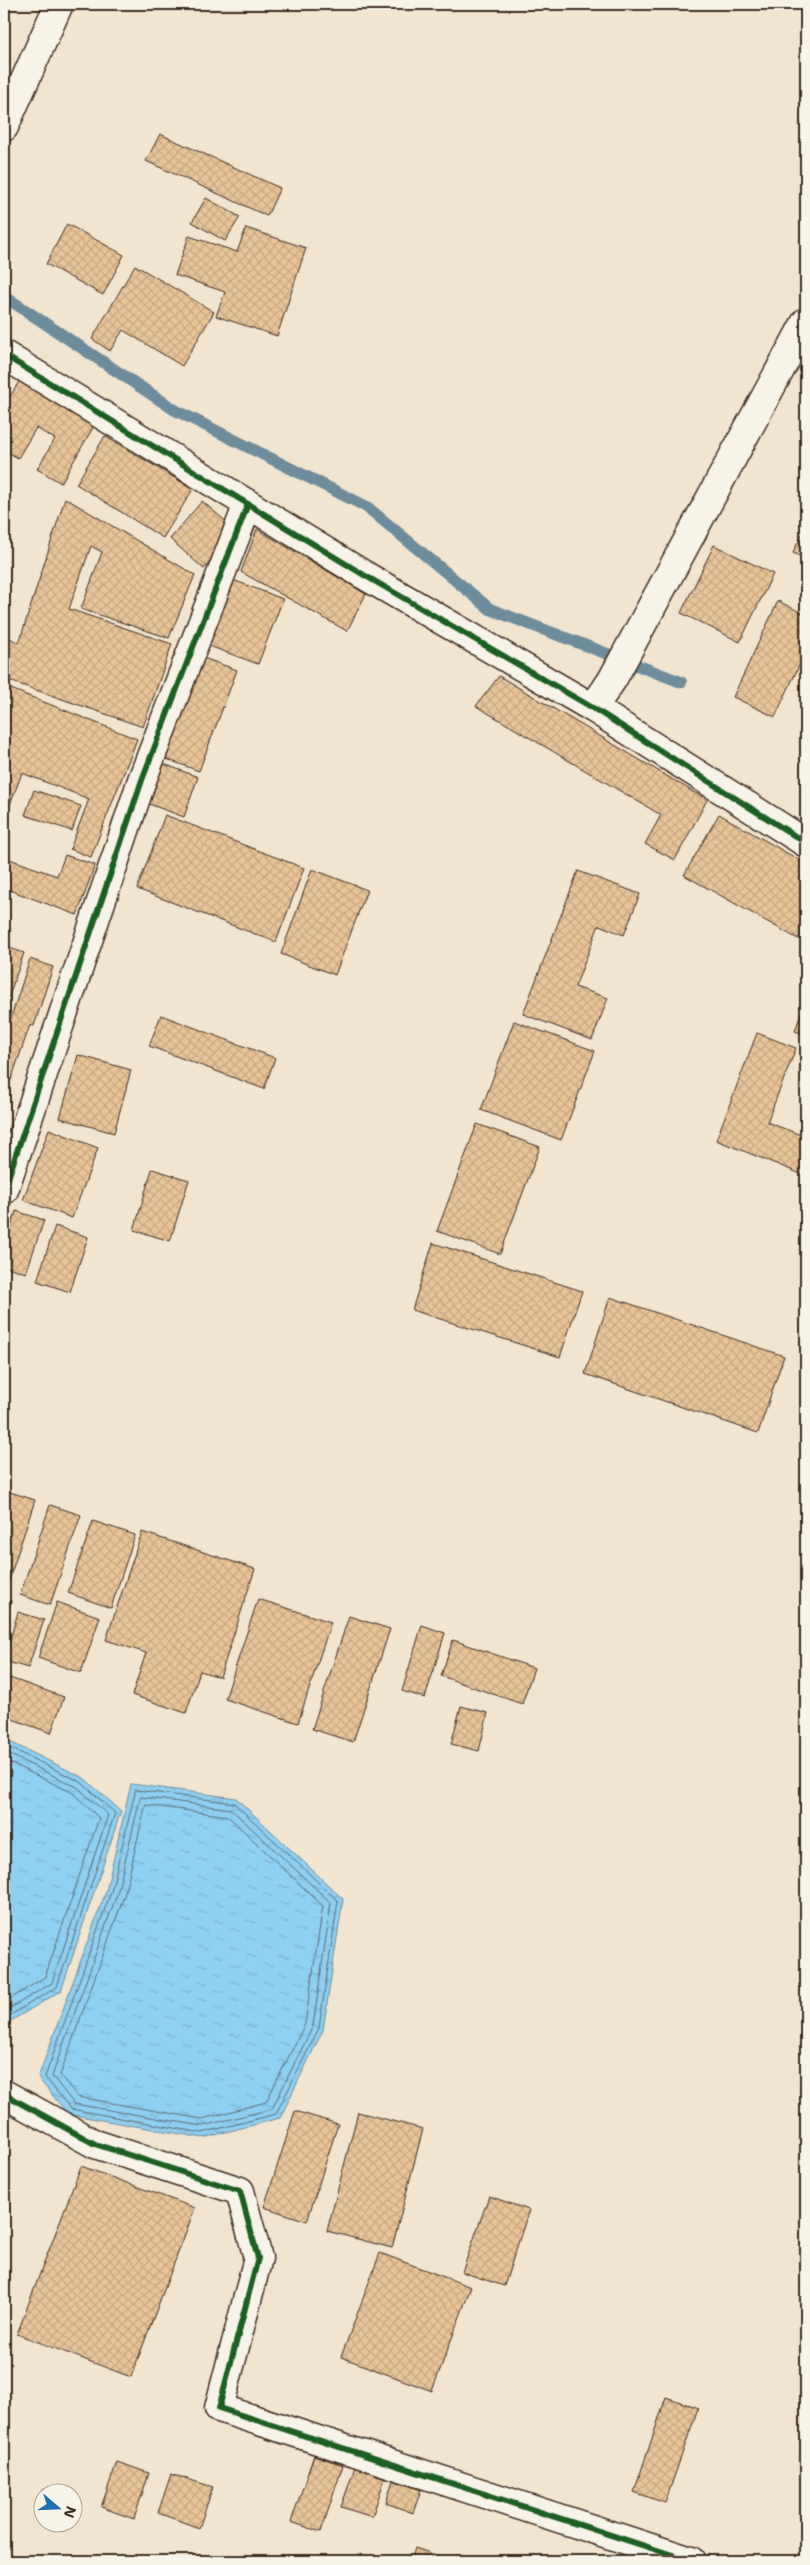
<svg xmlns="http://www.w3.org/2000/svg" width="810" height="2565" font-family="'Shantell Sans',sans-serif">
	<style>
		.water { fill: url(#water-ripples); stroke: #6d8d9c }
		.lines { fill: none; stroke-linecap: round; stroke-linejoin: round }
		.shore { stroke: #5d6c72; stroke-width: 1 }
		.stream { stroke: #6d8d9c; stroke-width: 12 }
		.building { fill: url(#building-cross-hatch); stroke: #3b2a1e }
		.minor-casing { stroke: #3b2a1e; stroke-width: 31 }
		.minor { stroke: #f7f3e8; stroke-width: 28 }
		.cycleway-casing { stroke: #f7f3e8; stroke-width: 9 }
		.cycleway { stroke: #1b5e20; stroke-width: 6 }
	</style>
	<defs>
		<pattern id="water-ripples" width="26" height="14" patternUnits="userSpaceOnUse" patternTransform="scale(1.25)"><rect width="26" height="14" fill="#8fcff0"/><path d="M2 4q2-2 4 0t4 0M15 11q2-2 4 0t4 0" fill="none" stroke="#7cb2cd"/></pattern>
		<pattern id="building-cross-hatch" width="8" height="8" patternUnits="userSpaceOnUse" patternTransform="scale(1.25)"><rect width="8" height="8" fill="#e7c398"/><path d="M0 0l8 8M0 8l8-8" fill="none" stroke="#c7a883"/></pattern>
	</defs>
	<rect width="100%" height="100%" fill="#f2e5d0"/>
	<filter id="ink" filterUnits="userSpaceOnUse"><feTurbulence type="fractalNoise" baseFrequency=".02" numOctaves="2"/><feDisplacementMap in="SourceGraphic" scale="10" xChannelSelector="R" yChannelSelector="G"/><feConvolveMatrix kernelMatrix="1 2 1 2 8 2 1 2 1" color-interpolation-filters="sRGB"/></filter>
	<g filter="url(#ink)">
		<g class="water">
			<path d="M4 1739 84 1778 121 1811 61 1991 4 2025Z"/>
			<path d="M131 1784 236 1798 343 1899 323 2030 280 2118 203 2138 68 2114 38 2078 106 1891Z"/>
		</g>
		<g class="lines">
			<g class="shore">
				<path d="M4 1745 81 1782 115 1813 57 1987 4 2019"/>
				<path d="M4 1752 77 1787 108 1815 52 1983 4 2012"/>
				<path d="M4 1760 73 1793 99 1818 45 1977 4 2003"/>
				<path d="M136 1790 234 1803 338 1901 319 2028 276 2114 202 2133 71 2109 45 2077 111 1892Z"/>
				<path d="M141 1797 231 1809 331 1903 313 2026 272 2109 202 2126 74 2104 52 2076 117 1894Z"/>
				<path d="M146 1805 228 1816 323 1906 305 2024 266 2102 202 2119 78 2097 60 2075 124 1896Z"/>
			</g>
			<path class="stream" d="M4 296 175 410 367 507 490 609 681 682"/>
		</g>
		<g class="building">
			<path d="M160 134 280 188 267 216 146 161Z"/>
			<path d="M206 198 240 217 225 241 192 222Z"/>
			<path d="M67 224 124 255 103 295 46 264Z"/>
			<path d="M246 228 306 248 277 336 216 316 225 292 175 275 189 236 237 252Z"/>
			<path d="M135 265 214 312 182 366 123 330 110 351 92 339Z"/>
			<path d="M20 380 95 424 61 483 37 469 55 439 36 428 18 458 4 450V407Z"/>
			<path d="M105 436 193 489 163 538 76 484Z"/>
			<path d="M65 498 195 575 169 638 81 609 102 552 91 546 69 609 172 644 143 727 4 679V635L19 643Z"/>
			<path d="M202 501 237 531 204 569 170 539Z"/>
			<path d="M806 526V559L793 553Z"/>
			<path d="M257 529 366 594 347 631 241 572Z"/>
			<path d="M714 545 773 574 740 642 681 613Z"/>
			<path d="M233 580 283 599 258 664 209 646Z"/>
			<path d="M778 601 806 615V651L775 717 733 697Z"/>
			<path d="M195 655 237 670 199 771 158 756Z"/>
			<path d="M499 676 707 800 675 860 645 844 661 815 476 706Z"/>
			<path d="M11 689 137 739 91 857 70 849 89 799 22 773 6 815 4 814V707Z"/>
			<path d="M156 761 198 777 184 817 141 801Z"/>
			<path d="M34 790 81 806 72 831 25 815Z"/>
			<path d="M719 814 806 864V924L798 939 684 875Z"/>
			<path d="M165 815 304 868 276 942 137 889Z"/>
			<path d="M65 855 95 865 77 915 4 888V857L57 876Z"/>
			<path d="M312 869 367 890 335 975 281 954Z"/>
			<path d="M578 871 640 894 624 935 599 925 575 987 608 998 592 1040 523 1014Z"/>
			<path d="M4 946 24 953 6 1004 4 1003Z"/>
			<path d="M30 959 53 967 34 1026 30 1025 11 1080 4 1077V1039Z"/>
			<path d="M806 998V1035L795 1031Z"/>
			<path d="M161 1015 275 1058 264 1089 149 1046Z"/>
			<path d="M514 1021 595 1051 561 1140 481 1110Z"/>
			<path d="M757 1033 796 1048 767 1122 806 1137V1176L716 1140Z"/>
			<path d="M78 1055 131 1070 114 1133 60 1118Z"/>
			<path d="M477 1124 540 1147 500 1254 437 1231Z"/>
			<path d="M49 1129 98 1148 72 1218 23 1200Z"/>
			<path d="M152 1169 189 1180 170 1241 134 1230Z"/>
			<path d="M16 1211 44 1220 26 1273 4 1266V1248Z"/>
			<path d="M55 1226 88 1237 70 1292 37 1281Z"/>
			<path d="M433 1243 582 1291 560 1357 412 1310Z"/>
			<path d="M610 1297 784 1356 758 1433 585 1374Z"/>
			<path d="M4 1490 35 1500 6 1589 4 1588Z"/>
			<path d="M50 1505 81 1515 50 1605 20 1595Z"/>
			<path d="M93 1521 135 1535 111 1608 68 1593Z"/>
			<path d="M142 1532 255 1569 220 1677 200 1671 186 1713 132 1695 146 1653 106 1640Z"/>
			<path d="M4 1599 11 1601 4 1625Z"/>
			<path d="M258 1599 331 1622 298 1723 225 1699Z"/>
			<path d="M57 1602 100 1617 81 1673 38 1658Z"/>
			<path d="M18 1612 44 1620 28 1668 4 1661Z"/>
			<path d="M349 1616 390 1629 353 1742 312 1729Z"/>
			<path d="M422 1625 445 1633 425 1698 402 1691Z"/>
			<path d="M453 1640 534 1668 522 1704 441 1676Z"/>
			<path d="M4 1676 64 1697 51 1733 4 1716Z"/>
			<path d="M461 1706 488 1713 479 1751 451 1744Z"/>
			<path d="M295 2111 338 2124 307 2221 264 2207Z"/>
			<path d="M358 2112 423 2129 392 2248 327 2231Z"/>
			<path d="M81 2166 195 2208 131 2377 17 2334Z"/>
			<path d="M489 2196 529 2210 504 2286 462 2272Z"/>
			<path d="M380 2253 471 2287 432 2391 341 2357Z"/>
			<path d="M666 2397 698 2408 665 2503 634 2492Z"/>
			<path d="M314 2455 343 2465 321 2532 291 2522Z"/>
			<path d="M117 2462 149 2473 134 2519 101 2507Z"/>
			<path d="M355 2467 385 2478 372 2517 341 2507Z"/>
			<path d="M171 2474 213 2487 199 2528 158 2513Z"/>
			<path d="M393 2480 421 2490 413 2513 386 2503Z"/>
			<path d="M415 2548 454 2561H411Z"/>
		</g>
		<g class="lines">
			<defs>
				<g id="minor">
					<path d="M4 127 59 4"/>
					<path d="M4 355 364 575 593 708 806 843"/>
					<path d="M593 708 612 680 806 322"/>
					<path d="M4 1190 142 780 248 504"/>
					<path d="M4 2094 95 2144 240 2191 258 2258 219 2408 691 2561"/>
				</g>
			</defs>
			<use href="#minor" class="minor-casing"/>
			<use href="#minor" class="minor"/>
			<defs>
				<g id="cycleway">
					<path d="M4 355 364 575 593 708 806 843"/>
					<path d="M4 1190 142 780 248 504"/>
					<path d="M4 2094 95 2144 240 2191 258 2258 219 2408 691 2561"/>
				</g>
			</defs>
			<use href="#cycleway" class="cycleway-casing"/>
			<use href="#cycleway" class="cycleway"/>
		</g>
	</g>
	<rect width="810" height="2565" fill="none" stroke="#f7f3e8" stroke-width="20"/>
	<rect x="10" y="10" width="790" height="2545" fill="none" stroke="#3b2a1e" stroke-width="2" filter="url(#ink)"/>
	<g transform="translate(58 2508) rotate(109)"><circle r="24" fill="#f7f3e8" stroke="#aca397"/>
	<path d="M0-4L9 19L0 12L-9 19Z" fill="#1f6fb2"/>
	<text y="-8" font-size="14" font-weight="bold" text-anchor="middle" fill="#3b2a1e">N</text>
	</g>
</svg>
